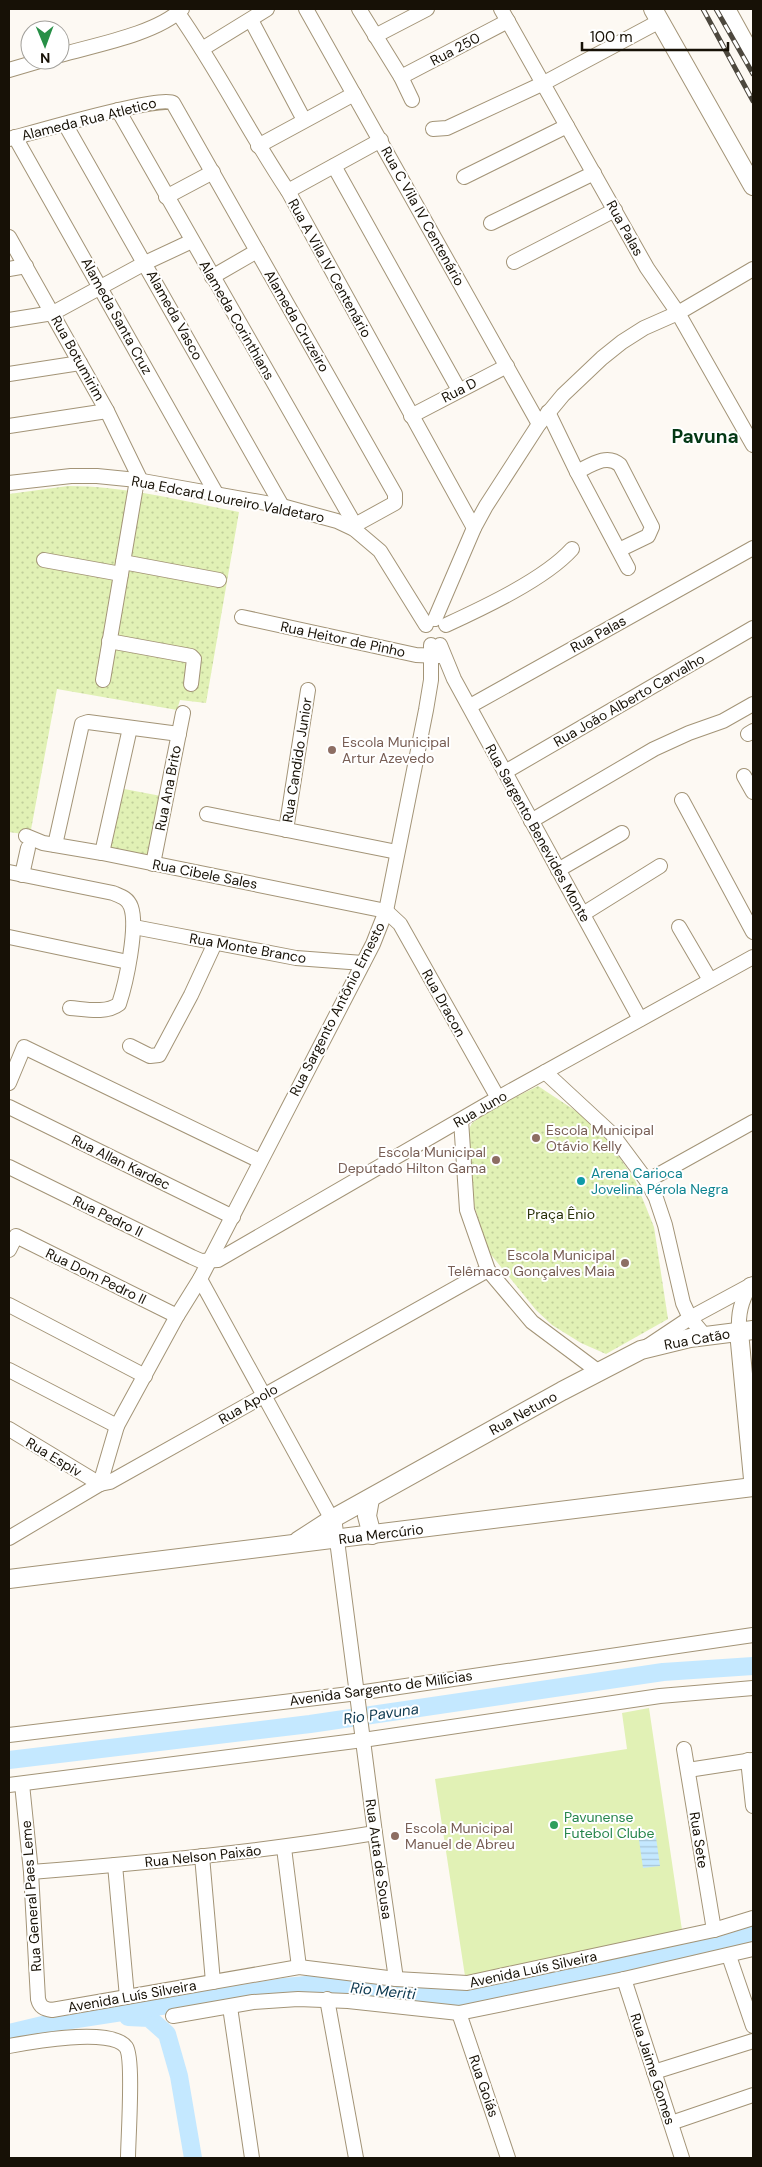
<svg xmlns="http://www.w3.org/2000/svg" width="762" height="2167" font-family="'DM Sans',sans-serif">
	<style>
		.green { fill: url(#green-dots) }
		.pitch { fill: #e1f1b5 }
		.water { fill: url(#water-rules) }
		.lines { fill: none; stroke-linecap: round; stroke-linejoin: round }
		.river { stroke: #c4e8ff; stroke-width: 18 }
		.minor-casing { stroke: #a39477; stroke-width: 16 }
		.major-casing { stroke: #a39477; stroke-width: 20 }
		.minor { stroke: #fff; stroke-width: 14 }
		.major { stroke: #fff; stroke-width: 18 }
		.rail-casing { stroke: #4d483e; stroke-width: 5 }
		.rail { stroke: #fff; stroke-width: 3; stroke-dasharray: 9; stroke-linecap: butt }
		.education-dot { fill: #8d6e63; stroke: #fff; stroke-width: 2 }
		.culture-dot { fill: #0f9aa8; stroke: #fff; stroke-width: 2 }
		.leisure-dot { fill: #2e9e5b; stroke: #fff; stroke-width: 2 }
		.labels { text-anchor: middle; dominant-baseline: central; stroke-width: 4; stroke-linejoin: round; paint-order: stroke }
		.street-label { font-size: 14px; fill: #171106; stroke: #fff }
		.education-label { font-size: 14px; fill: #785e54; stroke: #fff; text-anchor: start }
		.culture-label { font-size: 14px; fill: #0d838f; stroke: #fff; text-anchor: start }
		.park-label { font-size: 14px; fill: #293108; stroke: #fff }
		.leisure-label { font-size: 14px; fill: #27864d; stroke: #fff; text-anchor: start }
		.water-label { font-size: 15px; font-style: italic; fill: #0c384f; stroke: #fff }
		.district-label { font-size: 19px; font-weight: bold; fill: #043815; stroke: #fff }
	</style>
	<defs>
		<pattern id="green-dots" width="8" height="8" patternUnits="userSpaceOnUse" patternTransform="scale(1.25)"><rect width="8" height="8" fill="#e1f1b5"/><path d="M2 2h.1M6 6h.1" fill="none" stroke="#c0ce9a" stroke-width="1.8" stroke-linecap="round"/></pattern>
		<pattern id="water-rules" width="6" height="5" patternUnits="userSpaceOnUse" patternTransform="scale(1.25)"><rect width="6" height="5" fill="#c4e8ff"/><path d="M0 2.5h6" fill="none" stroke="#a8c6d9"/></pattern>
	</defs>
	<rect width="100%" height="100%" fill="#fdf9f3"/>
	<g class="green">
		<path d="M68 486C126 486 183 501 239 512L206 703 180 700 177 710 57 689 30 835 9 832V494Z"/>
		<path d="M119 788 161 796 149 858 107 849Z"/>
		<path d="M538 1086 585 1117 609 1142 635 1180 654 1227 668 1319 606 1354 581 1343 552 1325 536 1310 488 1251 472 1198 465 1137 472 1123 495 1107Z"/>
	</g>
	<path class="pitch" d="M649 1708 682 1930 465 1976 435 1779 627 1749 622 1713Z"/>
	<path class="water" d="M655 1830 660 1866 643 1868 638 1833Z"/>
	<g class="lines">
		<g class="river">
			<path d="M9 1760 310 1724 663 1672 753 1666"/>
			<path d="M128 2017 149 2018 167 2034 179 2076 193 2158"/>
			<path d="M9 2033 51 2023 285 1987 316 1984 450 1999 481 1996 632 1964 734 1940 753 1933"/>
		</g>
		<defs>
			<g id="minor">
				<path d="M306 9 539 424"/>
				<path d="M359 9 401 77 412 100"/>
				<path d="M501 9 647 268 678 313 753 445"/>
				<path d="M178 13C218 70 249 133 288 191L474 528"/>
				<path d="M251 20 304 120"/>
				<path d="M375 36 427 9"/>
				<path d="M202 49 267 9"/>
				<path d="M60 55C95 45 156 34 182 9"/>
				<path d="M9 70 43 60"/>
				<path d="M401 77 508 21"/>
				<path d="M118 110 355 525 354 529"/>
				<path d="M65 124 282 506"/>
				<path d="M433 129 447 128 544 83 660 21"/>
				<path d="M15 137 217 495"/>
				<path d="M9 139C31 133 161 95 173 103L395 494V503L355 525"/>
				<path d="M258 146 354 94"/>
				<path d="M334 166 459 390"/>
				<path d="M464 177 567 126"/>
				<path d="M288 191 381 140"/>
				<path d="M166 197 213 172"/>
				<path d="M491 223 594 173"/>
				<path d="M9 237 107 411 141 481"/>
				<path d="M514 262 615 210"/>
				<path d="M9 269 26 266"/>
				<path d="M212 277 257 251"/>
				<path d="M9 320 53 313 145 263 192 241"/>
				<path d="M9 374 80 363"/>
				<path d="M548 412 577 472 628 568"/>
				<path d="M411 416 507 366"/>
				<path d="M9 426 107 411"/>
				<path d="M577 472C591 465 607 453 620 465L652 527 648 536 619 550"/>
				<path d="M9 483 71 476H97L137 480 282 506 337 521 354 529 380 551 426 625"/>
				<path d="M44 560 121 574"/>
				<path d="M123 562 219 580"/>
				<path d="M242 617 416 655 439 656"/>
				<path d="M435 619 474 528 486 506 539 424 563 395 602 358 622 342 644 328 678 313 753 269"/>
				<path d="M446 625C483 608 545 579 572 549"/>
				<path d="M109 641 191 656 194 659 191 684"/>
				<path d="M440 645 454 679 640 1019"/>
				<path d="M103 680 137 480"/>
				<path d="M470 706 753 548"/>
				<path d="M748 734 753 731"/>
				<path d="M505 772 753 628"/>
				<path d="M744 776 753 792"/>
				<path d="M682 800 753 932"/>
				<path d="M207 814 397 852"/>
				<path d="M531 821 654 749 689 733 723 721 753 704"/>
				<path d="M286 830 308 690"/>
				<path d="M26 836 43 843 102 853 386 911 400 924 498 1098"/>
				<path d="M55 845 82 724 88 722 179 734"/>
				<path d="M102 853 130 728"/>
				<path d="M153 864 183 713"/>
				<path d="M558 870 622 833"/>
				<path d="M9 872 113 893C120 896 128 898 131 907 138 927 126 983 119 1004 106 1014 85 1009 70 1008"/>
				<path d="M22 875 28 848"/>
				<path d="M583 914 660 866"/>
				<path d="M134 927 296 958 363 963"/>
				<path d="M679 927 710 980"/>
				<path d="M9 937 128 962"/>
				<path d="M130 1046 150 1056 159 1055 191 995 215 943"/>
				<path d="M545 1072 612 1134 647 1181 656 1198 665 1225 683 1303 690 1318 705 1336"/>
				<path d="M9 1083 24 1047 260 1161"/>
				<path d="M9 1107 233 1217"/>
				<path d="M461 1120 467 1210 488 1270 532 1322 599 1372"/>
				<path d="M9 1167 192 1257 201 1261 218 1260 498 1098 753 957"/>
				<path d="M647 1181 753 1122"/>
				<path d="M9 1250 16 1236 177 1316"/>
				<path d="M200 1279 335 1525 375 1833 396 1979"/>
				<path d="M9 1305 145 1376"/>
				<path d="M739 1332C738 1313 741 1302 750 1285"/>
				<path d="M648 1346 690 1318 753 1284"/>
				<path d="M9 1370 117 1426"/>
				<path d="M9 1429 100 1484"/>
				<path d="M100 1484 117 1426 177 1316 200 1279 373 944 386 911 426 710 431 680V645"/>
				<path d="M9 1538 100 1484 110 1482 488 1270"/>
				<path d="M9 1735 358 1693 753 1635"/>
				<path d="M684 1749 714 1930"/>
				<path d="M748 1760 753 1806"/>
				<path d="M688 1770 753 1760"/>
				<path d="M22 1784 31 1872 38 1999C40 2007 44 2009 52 2010L299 1967 396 1979 467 1983 714 1930 753 1918"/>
				<path d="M9 1785 363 1740 660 1696 753 1688"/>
				<path d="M284 1848 299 1967"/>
				<path d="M202 1856 213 1982"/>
				<path d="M115 1865 127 1997"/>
				<path d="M31 1872C146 1863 261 1852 375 1833"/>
				<path d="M729 1956 753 2026"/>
				<path d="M624 1979 682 2158"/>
				<path d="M327 1999 356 2158"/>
				<path d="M230 2007 252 2158"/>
				<path d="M459 2013 508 2158"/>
				<path d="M173 2016 253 2002 298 1999 348 2001 459 2013 624 1979 753 1949"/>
				<path d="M9 2046C30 2042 112 2027 126 2047 134 2058 128 2140 128 2158"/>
				<path d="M654 2072 753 2041"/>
				<path d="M671 2123 753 2095"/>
			</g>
			<g id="major">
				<path d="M653 9 753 186"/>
				<path d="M726 9 753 58"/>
				<path d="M739 1332 753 1479"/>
				<path d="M370 1499 367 1516 372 1535"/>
				<path d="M298 1541 332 1519 562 1391 641 1350 690 1338 753 1330"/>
				<path d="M9 1579 753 1487"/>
			</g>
		</defs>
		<use href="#minor" class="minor-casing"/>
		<use href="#major" class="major-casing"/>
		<use href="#minor" class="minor"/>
		<use href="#major" class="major"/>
		<defs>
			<g id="rail">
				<path d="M703 9 753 101"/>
				<path d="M716 9 753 74"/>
			</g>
		</defs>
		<use href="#rail" class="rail-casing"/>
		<use href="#rail" class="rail"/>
	</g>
	<g class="education-dot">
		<circle cx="332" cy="750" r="5"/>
		<circle cx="536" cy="1138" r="5"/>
		<circle cx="496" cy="1160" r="5"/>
		<circle cx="625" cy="1263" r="5"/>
		<circle cx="395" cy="1836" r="5"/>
	</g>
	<circle class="culture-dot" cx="581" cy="1181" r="5"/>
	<circle class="leisure-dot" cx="554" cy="1825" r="5"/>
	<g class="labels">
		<g class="street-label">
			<text transform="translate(455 49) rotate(-28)">Rua 250</text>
			<text transform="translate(89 119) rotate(-14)">Alameda Rua Atletico</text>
			<text transform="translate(423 216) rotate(61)">Rua C Vila IV Centenário</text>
			<text transform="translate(625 228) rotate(61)">Rua Palas</text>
			<text transform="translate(330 268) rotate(61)">Rua A Vila IV Centenário</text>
			<text transform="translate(175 315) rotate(61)">Alameda Vasco</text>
			<text transform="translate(117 316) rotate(61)">Alameda Santa Cruz</text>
			<text transform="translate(237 320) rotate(60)">Alameda Corinthians</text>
			<text transform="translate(297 321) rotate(60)">Alameda Cruzeiro</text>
			<text transform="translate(78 358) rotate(61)">Rua Botumirim</text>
			<text transform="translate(459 390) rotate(-27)">Rua D</text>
			<text transform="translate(228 499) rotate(11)">Rua Edcard Loureiro Valdetaro</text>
			<text transform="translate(598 634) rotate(-29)">Rua Palas</text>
			<text transform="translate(343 639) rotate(12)">Rua Heitor de Pinho</text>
			<text transform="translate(629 700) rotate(-30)">Rua João Alberto Carvalho</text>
			<text transform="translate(297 760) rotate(-81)">Rua Candido Junior</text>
			<text transform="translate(168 788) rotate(-79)">Rua Ana Brito</text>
			<text transform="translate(538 833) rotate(61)">Rua Sargento Benevides Monte</text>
			<text transform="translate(205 874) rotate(11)">Rua Cibele Sales</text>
			<text transform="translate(248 948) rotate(10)">Rua Monte Branco</text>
			<text transform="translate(444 1003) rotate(61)">Rua Dracon</text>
			<text transform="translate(337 1009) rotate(-63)">Rua Sargento Antônio Ernesto</text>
			<text transform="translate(480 1109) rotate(-30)">Rua Juno</text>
			<text transform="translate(121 1162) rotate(26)">Rua Allan Kardec</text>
			<text transform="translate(108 1216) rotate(26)">Rua Pedro II</text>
			<text transform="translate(96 1276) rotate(26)">Rua Dom Pedro II</text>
			<text transform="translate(697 1339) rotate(-10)">Rua Catão</text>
			<text transform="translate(248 1404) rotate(-30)">Rua Apolo</text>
			<text transform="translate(523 1413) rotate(-29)">Rua Netuno</text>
			<text transform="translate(54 1457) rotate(31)">Rua Espiv</text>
			<text transform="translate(381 1534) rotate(-7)">Rua Mercúrio</text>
			<text transform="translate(381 1688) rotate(-8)">Avenida Sargento de Milícias</text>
			<text transform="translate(699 1840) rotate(81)">Rua Sete</text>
			<text transform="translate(203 1856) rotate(-6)">Rua Nelson Paixão</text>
			<text transform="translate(379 1859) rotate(82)">Rua Auta de Sousa</text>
			<text transform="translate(31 1896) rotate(-94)">Rua General Paes Leme</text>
			<text transform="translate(533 1969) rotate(-12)">Avenida Luís Silveira</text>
			<text transform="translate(132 1996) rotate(-10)">Avenida Luís Silveira</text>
			<text transform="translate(653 2069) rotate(72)">Rua Jaime Gomes</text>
			<text transform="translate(484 2086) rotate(71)">Rua Goiás</text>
		</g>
		<g class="education-label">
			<text x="342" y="742">Escola Municipal<tspan x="342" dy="16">Artur Azevedo</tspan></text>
			<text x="546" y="1130">Escola Municipal<tspan x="546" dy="16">Otávio Kelly</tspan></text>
			<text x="486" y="1152" text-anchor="end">Escola Municipal<tspan x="486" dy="16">Deputado Hilton Gama</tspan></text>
			<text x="615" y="1255" text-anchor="end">Escola Municipal<tspan x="615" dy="16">Telêmaco Gonçalves Maia</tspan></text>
			<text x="405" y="1828">Escola Municipal<tspan x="405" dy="16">Manuel de Abreu</tspan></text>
		</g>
		<g class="culture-label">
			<text x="591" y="1173">Arena Carioca<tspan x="591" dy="16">Jovelina Pérola Negra</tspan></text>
		</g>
		<g class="park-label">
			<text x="561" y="1214">Praça Ênio</text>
		</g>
		<g class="leisure-label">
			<text x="564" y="1817">Pavunense<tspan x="564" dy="16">Futebol Clube</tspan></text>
		</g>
		<g class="water-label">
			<text transform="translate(381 1714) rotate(-8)">Rio Pavuna</text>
			<text transform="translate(383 1991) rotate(6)">Rio Meriti</text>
		</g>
		<g class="district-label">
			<text x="705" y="436">Pavuna</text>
		</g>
	</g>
	<rect width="762" height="2167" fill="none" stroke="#171106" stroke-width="20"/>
	<g transform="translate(45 45) rotate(179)"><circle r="24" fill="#ffffff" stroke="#a2a09b"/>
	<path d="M0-4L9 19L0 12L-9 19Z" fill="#278f46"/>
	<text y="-8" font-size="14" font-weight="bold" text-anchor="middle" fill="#171106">N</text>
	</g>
	<path d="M582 42v8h146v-8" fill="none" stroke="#171106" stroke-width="2.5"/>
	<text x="590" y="42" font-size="15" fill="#171106" stroke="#ffffff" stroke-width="4" paint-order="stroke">100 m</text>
</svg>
